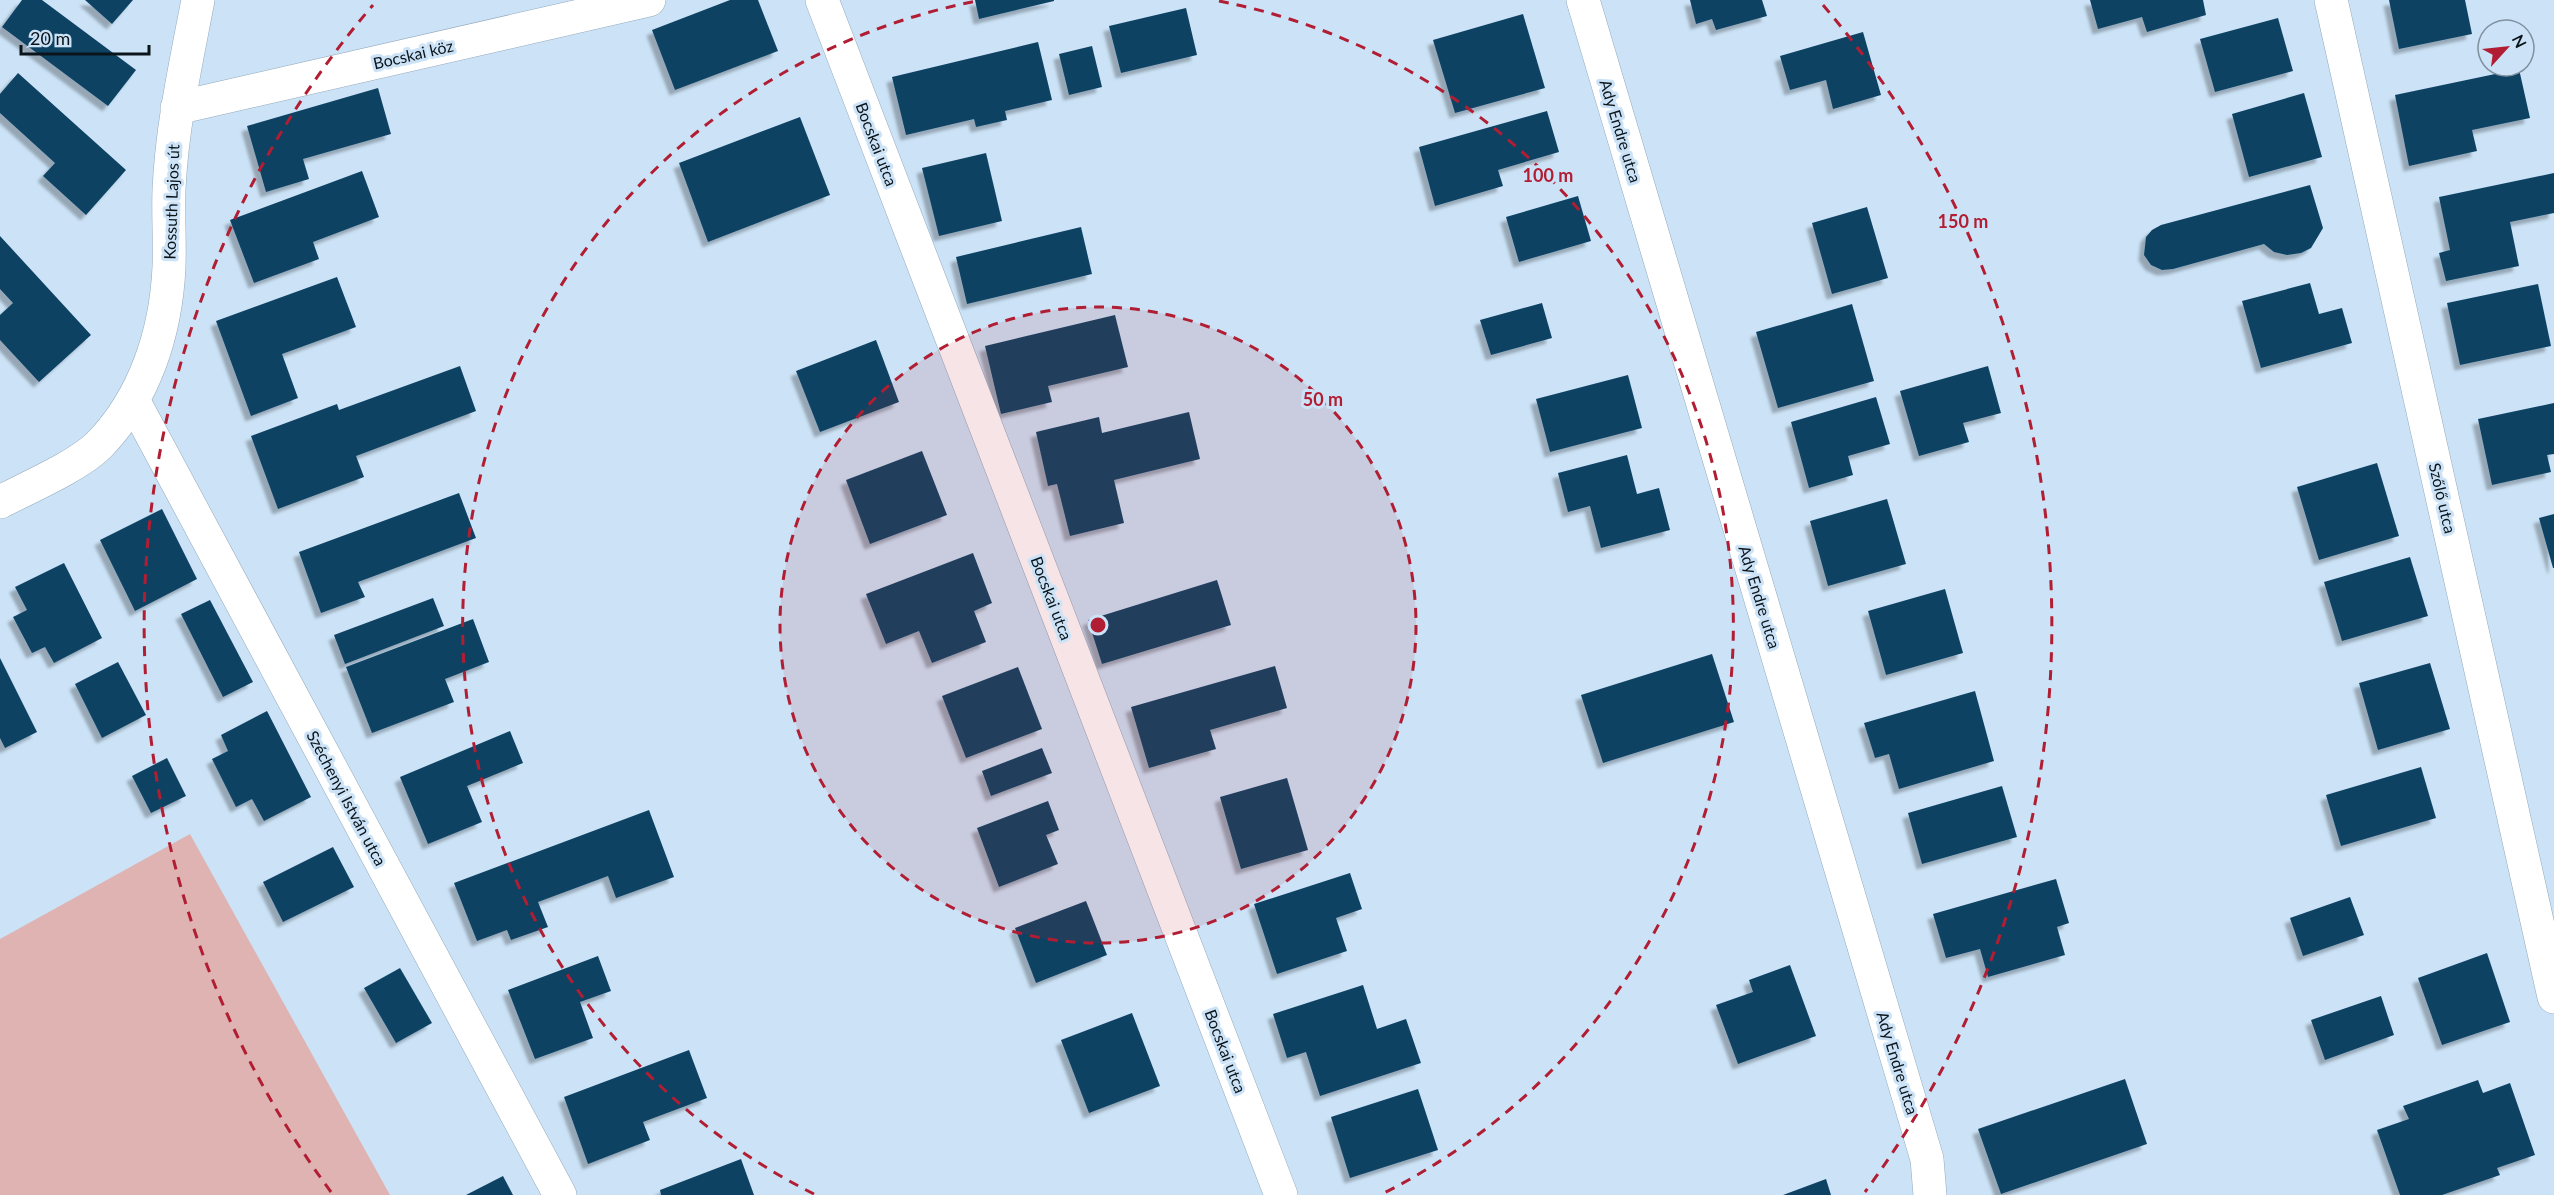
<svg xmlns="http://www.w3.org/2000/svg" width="2554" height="1195" font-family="Lato,sans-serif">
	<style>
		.green { fill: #deb3b2 }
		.building { fill: #0d4264; filter: url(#shadow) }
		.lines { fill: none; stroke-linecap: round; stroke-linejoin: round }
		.street-casing { stroke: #93a9bc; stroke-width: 34 }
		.secondary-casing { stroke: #93a9bc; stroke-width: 34 }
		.street { stroke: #fff; stroke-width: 33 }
		.secondary { stroke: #fff; stroke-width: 33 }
		.ring { fill: none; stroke: #b11e33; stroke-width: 3; stroke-dasharray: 10 8 }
		.labels { text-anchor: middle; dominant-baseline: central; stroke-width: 6; stroke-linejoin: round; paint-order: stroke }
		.street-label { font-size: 16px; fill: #0b141a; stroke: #cce3f7 }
		.centre { fill: #b11e33; stroke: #cce3f7; stroke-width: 3 }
		.ring-label { font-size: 18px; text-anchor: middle; font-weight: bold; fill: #b11e33; stroke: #cce3f7; stroke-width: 6; stroke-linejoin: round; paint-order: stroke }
	</style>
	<defs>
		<filter id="shadow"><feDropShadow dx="-5.5" dy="5.5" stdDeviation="1.5" flood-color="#0004"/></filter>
	</defs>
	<rect width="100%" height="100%" fill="#cce3f7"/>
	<path class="green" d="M190 834 390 1195H0V939Z"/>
	<g class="building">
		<path d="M22 0H42L136 70 108 106 2 27Z"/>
		<path d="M85 0H133L112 24Z"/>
		<path d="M730 0H758L778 51 675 90 652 30Z"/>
		<path d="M975 0H1054V1L979 19Z"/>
		<path d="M1690 0H1762L1767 16 1716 30 1712 19 1696 24Z"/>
		<path d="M2090 0H2203L2206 15 2147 32 2142 17 2098 29Z"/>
		<path d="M2389 0H2465L2472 34 2399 49Z"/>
		<path d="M1186 8 1197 55 1121 73 1109 26Z"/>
		<path d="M1523 14 1545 88 1455 113 1433 40Z"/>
		<path d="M2278 18 2293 71 2215 92 2200 39Z"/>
		<path d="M1863 32 1881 95 1833 109 1826 80 1790 90 1780 56Z"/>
		<path d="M1038 42 1052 100 1005 111 1007 120 976 127 974 119 906 135 892 77Z"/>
		<path d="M1092 46 1102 87 1069 95 1059 54Z"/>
		<path d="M2519 69 2530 118 2472 130 2477 151 2409 166 2395 95Z"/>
		<path d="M18 73 126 170 86 215 43 176 55 163 0 113V94Z"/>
		<path d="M378 88 391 134 303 159 309 179 266 192 247 126Z"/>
		<path d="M2304 93 2322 157 2249 177 2232 114Z"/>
		<path d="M1547 111 1559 152 1498 170 1503 186 1435 206 1419 147Z"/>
		<path d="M800 117 830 195 708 242 679 163Z"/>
		<path d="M986 153 1002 221 939 236 922 168Z"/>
		<path d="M362 171 379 217 313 242 319 259 254 283 230 220Z"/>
		<path d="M2554 173V213L2510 222 2519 266 2446 281 2439 253 2450 250 2439 197Z"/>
		<path d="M2310 185 2323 228 2311 248 2301 253 2287 255 2274 252 2264 244 2173 269 2162 270 2151 265 2144 255 2146 237 2152 230 2161 225Z"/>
		<path d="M1578 196 1591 241 1519 262 1506 217Z"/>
		<path d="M1867 207 1888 278 1832 294 1812 223Z"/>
		<path d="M1081 227 1092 274 967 304 956 257Z"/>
		<path d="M0 236 91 335 39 382 0 340V315L13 303 0 289Z"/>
		<path d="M337 277 356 327 282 354 298 398 251 416 216 321Z"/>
		<path d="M2310 283 2319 314 2342 308 2352 343 2261 368 2242 301Z"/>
		<path d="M2538 284 2551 346 2460 365 2447 303Z"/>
		<path d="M1542 303 1552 338 1491 355 1480 320Z"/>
		<path d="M1852 304 1874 381 1778 408 1756 332Z"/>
		<path d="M1115 315 1128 367 1048 386 1052 402 1001 414 985 346Z"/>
		<path d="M876 340 899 402 820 432 796 371Z"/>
		<path d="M460 366 476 411 356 456 364 477 278 509 251 436 337 404 339 410Z"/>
		<path d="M1988 366 2001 413 1963 423 1969 442 1919 456 1900 391Z"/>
		<path d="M1628 375 1642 428 1550 452 1536 399Z"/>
		<path d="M1876 397 1890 444 1848 456 1853 475 1809 488 1791 422Z"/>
		<path d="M2554 403V454L2547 455 2551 472 2492 485 2478 419Z"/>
		<path d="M1189 412 1200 459 1114 480 1124 523 1070 536 1057 484 1048 486 1036 432 1099 417 1102 433Z"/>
		<path d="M922 451 947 515 870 544 846 480Z"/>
		<path d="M1627 455 1637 494 1659 488 1670 530 1601 548 1590 506 1568 512 1558 473Z"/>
		<path d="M2377 463 2399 536 2319 560 2297 487Z"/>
		<path d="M459 493 476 538 358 582 365 597 321 613 299 552Z"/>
		<path d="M1887 499 1906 564 1828 586 1810 521Z"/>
		<path d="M162 509 197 579 135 611 100 540Z"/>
		<path d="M2554 514V568H2553L2539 518Z"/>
		<path d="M973 553 992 603 974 611 986 642 932 663 919 631 886 644 866 594Z"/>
		<path d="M2410 557 2428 616 2342 641 2324 582Z"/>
		<path d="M64 563 102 638 54 663 45 647 32 653 13 617 27 610 15 587Z"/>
		<path d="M1217 580 1231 625 1102 664 1088 620Z"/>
		<path d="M1945 589 1963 653 1886 675 1868 611Z"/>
		<path d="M433 598 444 626 345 664 334 635Z"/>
		<path d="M210 600 253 682 223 697 181 614Z"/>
		<path d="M473 619 489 662 445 679 454 702 372 733 346 667Z"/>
		<path d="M1712 654 1734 722 1603 763 1581 695Z"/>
		<path d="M0 658 37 732 5 748 0 738Z"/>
		<path d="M118 662 146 715 102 738 75 684Z"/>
		<path d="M2430 663 2450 729 2378 750 2359 683Z"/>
		<path d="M1275 666 1287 708 1210 730 1216 749 1149 768 1131 707Z"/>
		<path d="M1018 667 1042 729 966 758 942 696Z"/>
		<path d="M1975 691 1994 761 1899 789 1889 754 1875 758 1864 723Z"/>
		<path d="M267 711 311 797 264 821 252 799 236 807 212 759 228 751 221 735Z"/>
		<path d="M510 731 523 763 467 786 482 822 428 844 400 777Z"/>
		<path d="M1042 748 1052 773 991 796 982 771Z"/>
		<path d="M167 758 186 796 151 813 132 776Z"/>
		<path d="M2421 767 2436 818 2341 846 2326 795Z"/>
		<path d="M1287 778 1308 850 1241 869 1220 797Z"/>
		<path d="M2002 786 2017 837 1922 864 1908 813Z"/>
		<path d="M1048 801 1059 830 1046 835 1058 864 999 887 977 828Z"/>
		<path d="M649 810 674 877 616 898 608 876 538 902 548 927 511 940 507 930 477 941 454 883Z"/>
		<path d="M333 847 354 887 283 922 263 882Z"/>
		<path d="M1350 873 1362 909 1336 918 1347 951 1277 974 1254 904Z"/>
		<path d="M2056 879 2069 923 2057 927 2065 955 1988 977 1980 949 1946 958 1933 914Z"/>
		<path d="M2350 897 2364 935 2303 956 2290 918Z"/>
		<path d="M1086 901 1107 955 1036 983 1015 928Z"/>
		<path d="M2487 953 2510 1022 2442 1045 2418 978Z"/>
		<path d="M598 956 611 991 580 1002 593 1038 535 1059 508 990Z"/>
		<path d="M1790 965 1816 1036 1738 1064 1716 1005 1753 992 1749 980Z"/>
		<path d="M400 968 432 1023 396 1043 364 988Z"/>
		<path d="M1363 985 1377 1029 1406 1019 1421 1063 1320 1096 1306 1052 1287 1058 1273 1014Z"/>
		<path d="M2381 996 2394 1035 2325 1060 2311 1020Z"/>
		<path d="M1132 1013 1160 1086 1089 1113 1061 1040Z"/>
		<path d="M689 1050 707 1098 643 1122 650 1140 588 1164 564 1097Z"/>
		<path d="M2125 1079 2147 1144 2001 1194 1978 1129Z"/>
		<path d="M2478 1080 2483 1093 2510 1083 2535 1155 2497 1168 2500 1175 2442 1195H2400L2377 1130 2409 1119 2403 1106Z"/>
		<path d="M1418 1089 1438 1150 1350 1178 1331 1117Z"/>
		<path d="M741 1159 754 1195H661L660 1190Z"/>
		<path d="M503 1176 513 1195H466Z"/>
		<path d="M1826 1179 1831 1195H1783Z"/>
	</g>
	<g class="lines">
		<defs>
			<g id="street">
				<path d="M822 0 1281 1195"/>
				<path d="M1583 0 1927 1159 1930 1195"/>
				<path d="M2331 0 2554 997"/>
				<path d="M177 108 649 0"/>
				<path d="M133 400 560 1195"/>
			</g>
			<path id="secondary" d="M0 502C27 488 78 466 99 445 145 398 166 332 169 267 170 241 168 215 169 189 172 125 186 63 198 0"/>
		</defs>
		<use href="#street" class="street-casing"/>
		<use href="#secondary" class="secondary-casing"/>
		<use href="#street" class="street"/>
		<use href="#secondary" class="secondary"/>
	</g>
	<circle cx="1098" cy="625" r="318" fill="#b11e33" fill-opacity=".12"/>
	<g class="ring">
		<circle cx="1098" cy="625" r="318"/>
		<path d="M814 1194A636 636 0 0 1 977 1M1219 1A636 636 0 0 1 1382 1194"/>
		<path d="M331 1192A954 954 0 0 1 373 5M1823 5A954 954 0 0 1 1865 1192"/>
	</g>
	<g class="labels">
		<g class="street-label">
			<text transform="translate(413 54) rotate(-13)">Bocskai köz</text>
			<text transform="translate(1621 131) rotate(73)">Ady Endre utca</text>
			<text transform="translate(877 144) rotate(69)">Bocskai utca</text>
			<text transform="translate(171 202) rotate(-88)">Kossuth Lajos út</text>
			<text transform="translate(2443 498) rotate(77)">Szőlő utca</text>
			<text transform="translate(1760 597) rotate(73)">Ady Endre utca</text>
			<text transform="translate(1052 598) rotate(69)">Bocskai utca</text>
			<text transform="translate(347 798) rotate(62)">Széchenyi István utca</text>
			<text transform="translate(1226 1051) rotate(69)">Bocskai utca</text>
			<text transform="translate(1898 1063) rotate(73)">Ady Endre utca</text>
		</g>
	</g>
	<circle cx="1098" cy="625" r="9" class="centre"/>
	<g class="ring-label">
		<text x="1548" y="182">100 m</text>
		<text x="1963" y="228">150 m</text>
		<text x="1323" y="406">50 m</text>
	</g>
	<g transform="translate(2506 48) rotate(63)"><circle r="28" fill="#cce3f7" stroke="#7f909f" stroke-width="1.5"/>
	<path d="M0-4.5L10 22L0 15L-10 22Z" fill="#b11e33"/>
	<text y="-9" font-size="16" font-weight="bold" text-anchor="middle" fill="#0b141a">N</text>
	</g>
	<path d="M21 45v9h128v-9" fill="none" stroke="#0b141a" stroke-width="3"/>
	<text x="30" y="45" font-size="18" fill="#0b141a" stroke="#cce3f7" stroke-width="4.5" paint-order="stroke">20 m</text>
</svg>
